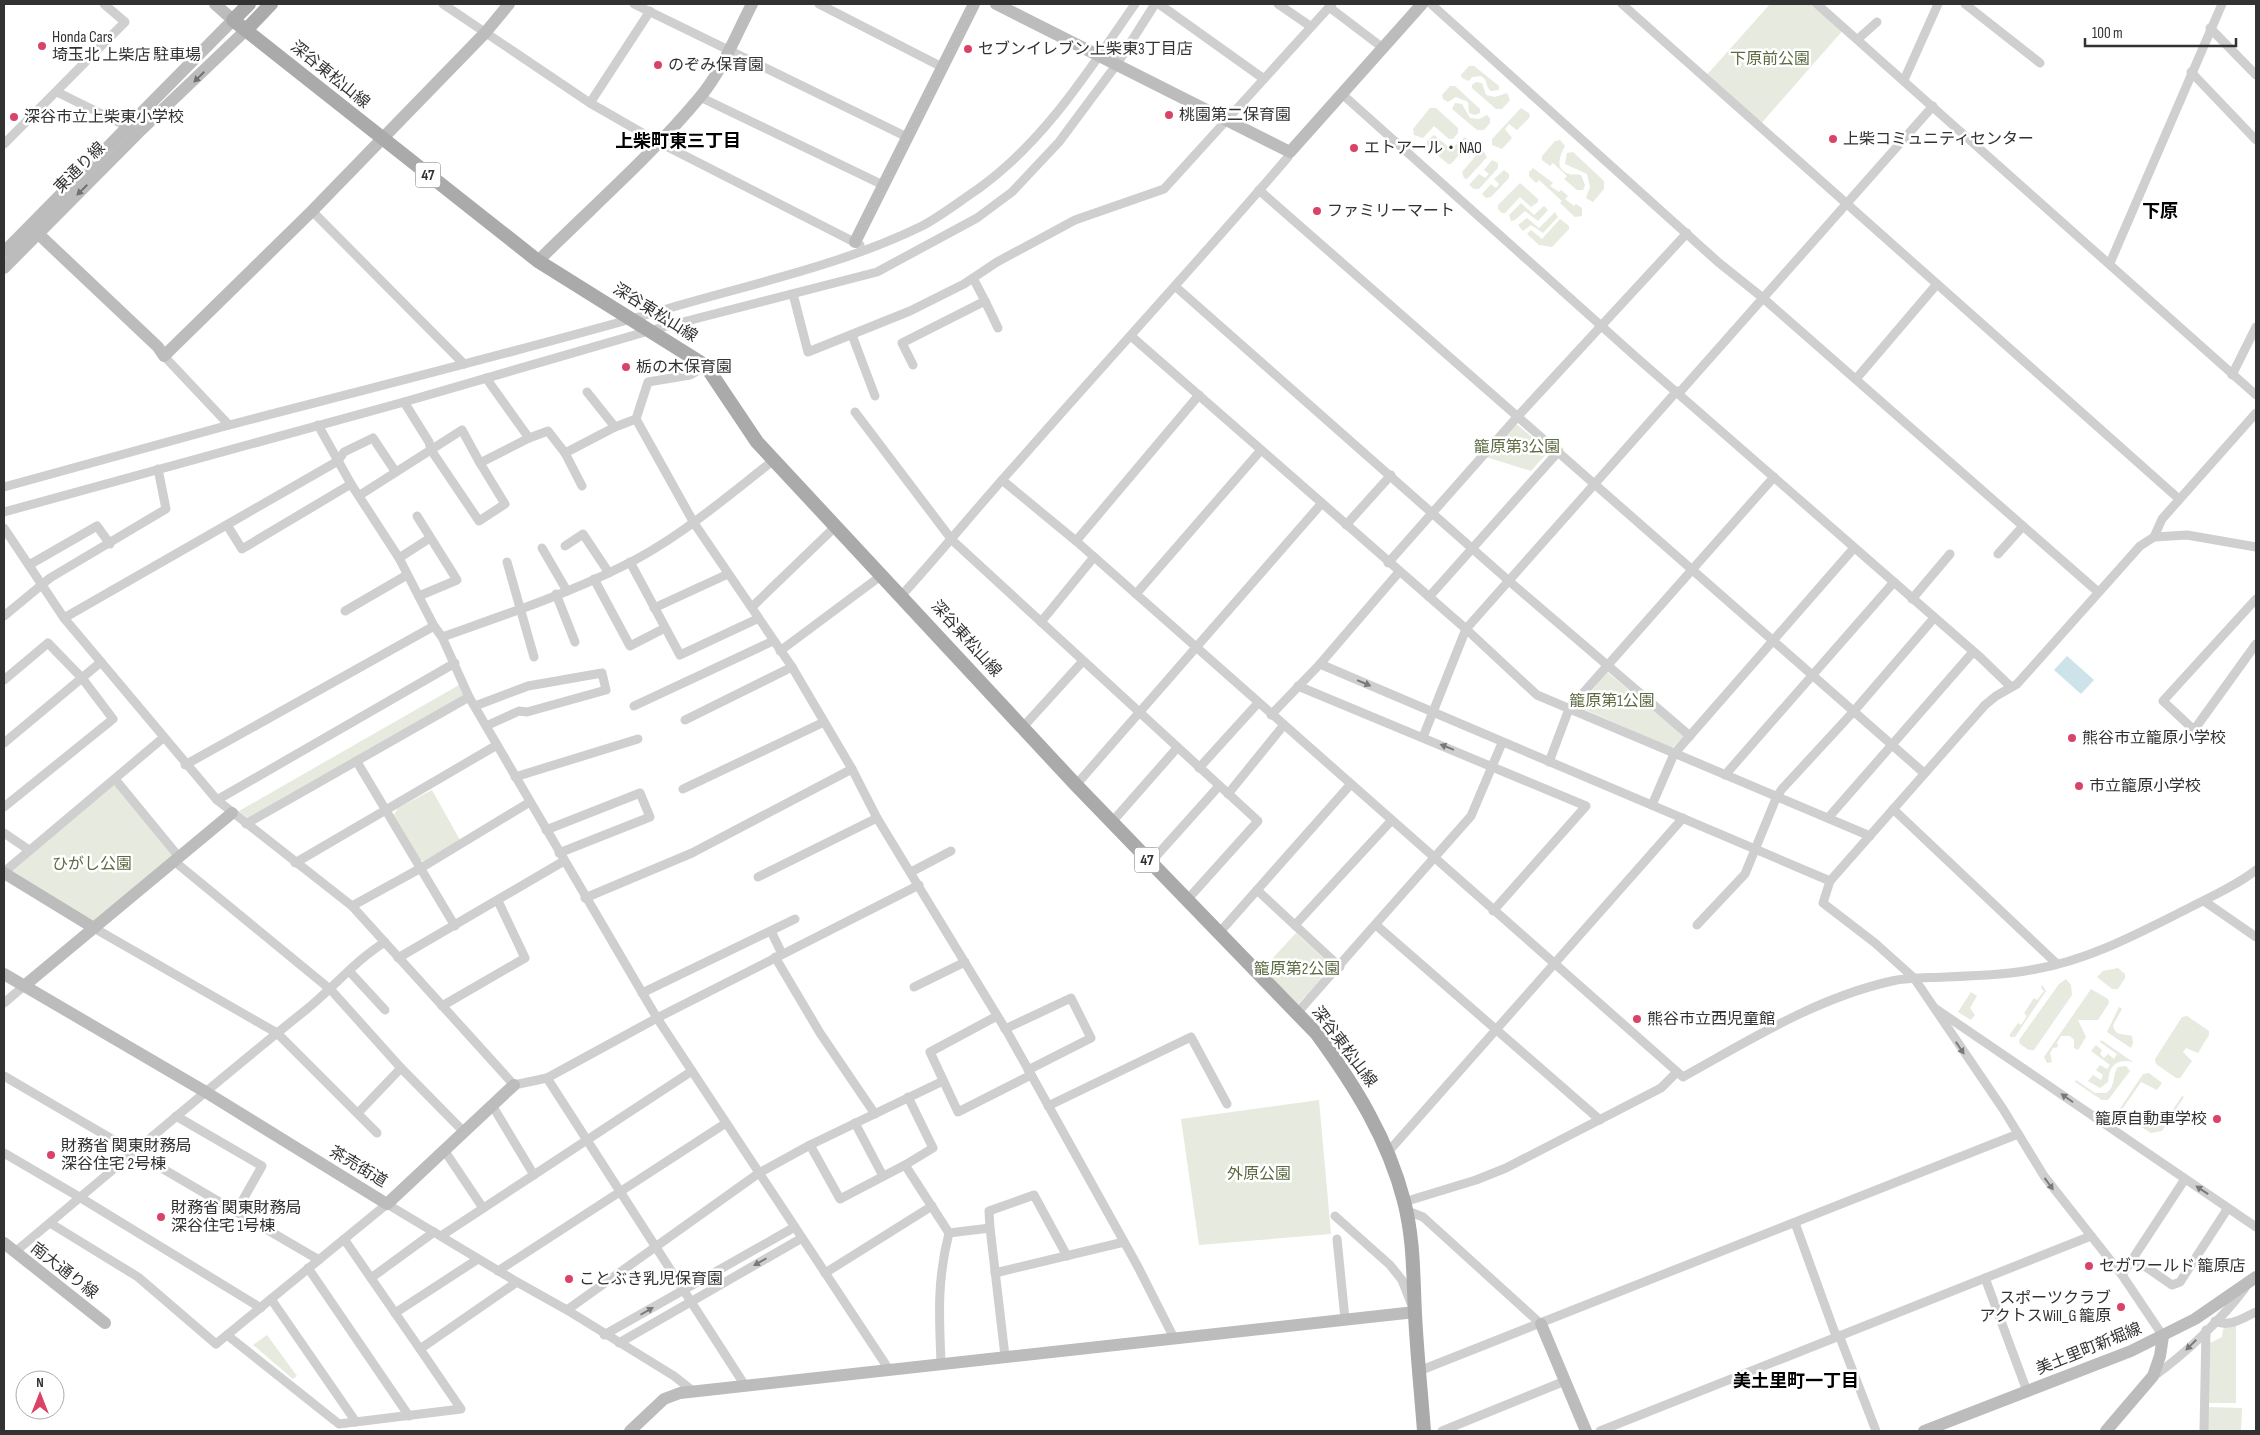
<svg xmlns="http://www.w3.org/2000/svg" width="2260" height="1435" font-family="'Sofia Sans Condensed','Noto Sans JP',sans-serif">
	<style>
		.green { fill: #e7eade }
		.water { fill: #cce3e9 }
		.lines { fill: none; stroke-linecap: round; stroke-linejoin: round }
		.street { stroke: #cfcfcf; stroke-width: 9 }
		.secondary { stroke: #bcbcbc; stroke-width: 12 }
		.primary { stroke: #aaa; stroke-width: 14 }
		.oneway { fill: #707070 }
		.oneway2 { fill: #797979 }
		.poi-dot { fill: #d94367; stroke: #fff; stroke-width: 2 }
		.labels { text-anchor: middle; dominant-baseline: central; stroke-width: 5; stroke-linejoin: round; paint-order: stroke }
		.shield { fill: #fff; stroke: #707070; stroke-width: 1 }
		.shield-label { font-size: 15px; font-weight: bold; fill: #323232 }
		.poi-label { font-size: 16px; fill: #323232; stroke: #fff; text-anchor: start }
		.park-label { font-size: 16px; fill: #5c6b42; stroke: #fff }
		.street-label { font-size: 16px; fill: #323232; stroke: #fff }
		.neighbourhood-label { font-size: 18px; font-weight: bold; fill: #000; stroke: #fff }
	</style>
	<rect width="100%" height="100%" fill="#fff"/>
	<g class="green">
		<path d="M1770 4H1817L1845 28 1759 126 1704 78Z"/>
		<path d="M1469 66H1474L1499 86V90L1491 91 1488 88 1485 79 1481 76 1472 77 1469 81 1462 78 1461 75Z"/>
		<path d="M1476 82 1482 83 1486 95 1495 97 1507 93 1510 100 1502 109H1496L1472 88V85Z"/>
		<path d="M1450 86H1455L1480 109V113L1475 115 1469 113 1468 102 1456 97 1448 102 1443 99 1442 95Z"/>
		<path d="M1455 103 1462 104 1470 118 1479 119 1487 115 1490 118V123L1484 130H1477L1452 109Z"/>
		<path d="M1430 108H1436L1458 128V133L1453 139H1449L1434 126 1423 138 1414 135 1413 129Z"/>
		<path d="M1521 108 1529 113 1530 117 1517 130 1509 124 1505 129 1512 138 1502 149 1492 145V139Z"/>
		<path d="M1434 135 1451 149 1465 137 1470 142 1451 164H1448L1427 146V141Z"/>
		<path d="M1560 140 1565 146C1560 155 1554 169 1569 174 1573 175 1577 174 1581 175L1585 185 1583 190H1577L1564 179 1567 176 1553 163 1550 166 1542 160V156L1555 141Z"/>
		<path d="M1480 151H1483L1487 157 1467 179 1464 178 1462 172Z"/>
		<path d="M1573 152 1604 181V189L1593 202 1586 198 1590 187 1587 174 1565 164 1567 153Z"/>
		<path d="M1492 160 1498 163V168L1479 189H1474L1469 185 1479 174 1485 178 1489 174 1484 170Z"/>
		<path d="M1533 168 1553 183 1550 186 1559 192 1561 190 1568 196 1565 199 1574 206 1576 204 1582 208V216L1575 217 1560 203 1562 201 1539 180 1536 183 1529 176V172Z"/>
		<path d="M1504 170 1509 174V178L1491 197 1486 198 1482 194 1491 184 1496 188 1499 184 1494 179Z"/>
		<path d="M1520 183 1538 199V202L1531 207 1520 197 1505 213H1502L1498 209V205Z"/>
		<path d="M1521 203 1534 215 1544 206 1548 210 1538 221 1525 211 1515 220 1511 221 1509 215Z"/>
		<path d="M1555 212 1558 217 1543 233 1531 225 1523 231 1518 225 1527 218 1539 228Z"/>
		<path d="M1560 219 1569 226V229L1552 247 1539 245 1527 234 1531 230 1542 239Z"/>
		<path d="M1515 423 1549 451 1531 471 1486 457Z"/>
		<path d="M1607 672 1684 736 1672 748 1579 707Z"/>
		<path d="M459 685 464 695 249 819 239 811Z"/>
		<path d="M115 779 179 857 94 928 4 873Z"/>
		<path d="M432 790 460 840 424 861 420 860 394 815 398 808Z"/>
		<path d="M1296 933 1333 967 1296 1006 1263 969Z"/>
		<path d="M2118 968 2125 974V978L2118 989H2112L2097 977 2103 971Z"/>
		<path d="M2066 979 2071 985 2072 995 2034 1050H2029L2020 1044 2019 1040 2059 984Z"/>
		<path d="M2042 985 2046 991 2015 1037H2010V1034L2018 1023 2021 1025 2027 1016 2024 1013 2034 998 2037 1000 2044 991 2041 988Z"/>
		<path d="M2091 989 2108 999 2109 1003 2098 1020H2078L2086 1037 2078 1050 2074 1048V1040L2070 1036H2061L2057 1042 2058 1047 2053 1048 2050 1053 2052 1062 2047 1063 2044 1057Z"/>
		<path d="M1971 992 1977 996 1970 1008 1975 1015 1971 1020 1958 1012Z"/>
		<path d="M2119 1007 2122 1009 2113 1025C2115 1037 2123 1033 2132 1036L2133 1043 2131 1048 2107 1032Z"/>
		<path d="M2187 1016 2209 1031V1035L2198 1053 2186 1048 2183 1052 2192 1061 2180 1078H2176L2156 1064 2155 1059 2182 1017Z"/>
		<path d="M2101 1040 2133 1062C2116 1058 2109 1066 2108 1082L2100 1088 2088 1081 2093 1075 2101 1080 2103 1075 2096 1070 2100 1065 2107 1069 2110 1065 2091 1051 2096 1045 2102 1050 2100 1054 2104 1058 2108 1054 2114 1059 2117 1054 2100 1042Z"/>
		<path d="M2126 1066 2130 1071 2108 1100H2102L2075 1082 2076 1080 2095 1093H2106C2117 1086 2111 1076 2118 1067Z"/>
		<path d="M2149 1073 2162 1083 2157 1090 2141 1082 2121 1111 2119 1110 2143 1074Z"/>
		<path d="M2182 1096 2184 1097 2162 1131 2151 1133 2138 1125V1122L2147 1110 2166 1120Z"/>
		<path d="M1319 1100 1331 1234 1199 1245 1181 1119Z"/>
		<path d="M2236 1324V1403H2207L2210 1343 2222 1337 2223 1329Z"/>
		<path d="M267 1335 297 1376 293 1379 253 1345Z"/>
		<path d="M2208 1407 2242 1408 2241 1431H2207Z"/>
	</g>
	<path class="water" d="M2067 656 2094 680 2081 694 2054 670Z"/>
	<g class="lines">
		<g class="street">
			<path d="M443 4 590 103 658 142 860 245"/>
			<path d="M634 4 907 137"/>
			<path d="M819 4 942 67"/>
			<path d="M1159 4 1264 79"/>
			<path d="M1278 4 1310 26"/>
			<path d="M1431 4 1718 262 1763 298 2097 591"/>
			<path d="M1622 4 2179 499"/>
			<path d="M1817 4 2256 395"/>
			<path d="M1965 4 2040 63"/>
			<path d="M1329 7 1383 48"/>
			<path d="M2210 28 2256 75"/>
			<path d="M1858 39 1877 22"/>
			<path d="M2191 72 2256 140"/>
			<path d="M1904 80 1938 4"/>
			<path d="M57 92 130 128"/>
			<path d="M1342 94 1636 357 1981 658 2011 687"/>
			<path d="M700 97 883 185"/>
			<path d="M590 103 650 11"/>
			<path d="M4 144 125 22 104 4"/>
			<path d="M1259 190 1924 773"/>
			<path d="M312 211 464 364"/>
			<path d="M2110 263 2222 4"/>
			<path d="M973 278 985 301"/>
			<path d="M1176 287 1509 581 1690 736"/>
			<path d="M793 294 808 352 910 311 964 284 997 262 1075 220 1164 189 1332 4"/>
			<path d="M852 335 875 396"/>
			<path d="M1131 336 1466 629 1537 695 1870 836"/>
			<path d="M164 356 229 425C376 387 524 350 670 308 755 283 842 265 922 226 941 216 960 201 978 189 1045 141 1089 70 1135 4"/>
			<path d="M913 365 902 343 985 301 998 328"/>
			<path d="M2232 375 2256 327"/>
			<path d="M486 378 529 438"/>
			<path d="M1856 379 1937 284"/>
			<path d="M587 392 615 427"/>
			<path d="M1679 393 1933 106"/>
			<path d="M404 402 429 442 431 450 479 521 505 504 480 463 529 438 548 431 565 453 582 486"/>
			<path d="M855 412 952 540 1258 821 1187 900"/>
			<path d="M636 419 694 523 792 667 852 769 877 818 1009 1035 1137 1265 1174 1338"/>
			<path d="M318 425 351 484 399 558 434 626 442 637 469 697 657 1018 888 1368"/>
			<path d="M565 453 615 427 636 419 648 382 690 375 706 366"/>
			<path d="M1002 480 1076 541 1683 1077C1750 1040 1816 998 1892 981 1910 977 1928 978 1945 977 1975 976 2006 975 2036 969 2089 960 2139 933 2187 909 2210 897 2236 886 2256 870"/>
			<path d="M4 487 229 425"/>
			<path d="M360 495 462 430 480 463"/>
			<path d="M4 512 404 402 652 330 877 272 977 218 1012 192 1059 142 1117 64 1155 4"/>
			<path d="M417 516 457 580 419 596"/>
			<path d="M227 525 242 549 351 484"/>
			<path d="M1346 525 1391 475"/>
			<path d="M4 528 64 618 217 800 352 906 514 1085 547 1078 657 1018 919 885"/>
			<path d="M2154 537 2162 519 2256 413"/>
			<path d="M1076 541 1199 395"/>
			<path d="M565 546 583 534 609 573"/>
			<path d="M542 548 567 591"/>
			<path d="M1998 554 2023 526"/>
			<path d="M399 558 430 538"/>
			<path d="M507 562 534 657"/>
			<path d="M630 562 680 655 757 619"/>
			<path d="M1388 563 1518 416 1687 233"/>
			<path d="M29 565 97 526 110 544"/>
			<path d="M594 579 630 646 665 628"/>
			<path d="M556 594 575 642"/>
			<path d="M1136 594 1261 450"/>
			<path d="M902 595C942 551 979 505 1019 461 1108 359 1200 260 1288 157L1290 152"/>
			<path d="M1429 597 1559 451"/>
			<path d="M1912 599 1950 554"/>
			<path d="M2256 599 2163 701 2194 730 2256 644"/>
			<path d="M752 607 836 526"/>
			<path d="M654 608 728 574"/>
			<path d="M345 611 407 575"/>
			<path d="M4 616 50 578 166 509 158 469"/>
			<path d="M64 618 338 461 344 452 373 438 395 471"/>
			<path d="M1041 622 1094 557"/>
			<path d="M442 637C501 616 562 596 619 568 676 541 725 498 774 460"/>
			<path d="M780 651 882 575"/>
			<path d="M1320 664 1830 881"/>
			<path d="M4 680 48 643 82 678 113 719 4 807"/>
			<path d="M1298 686 1586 806 1493 911"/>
			<path d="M475 706 528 686 602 673 606 690 527 712 519 711 486 726"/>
			<path d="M634 706 773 641"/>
			<path d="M1271 715 1320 664 1399 572"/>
			<path d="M685 720 792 667"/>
			<path d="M1023 727 1083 661"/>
			<path d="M1423 737 1466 629 1677 391"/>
			<path d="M4 743 101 662"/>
			<path d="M357 762 455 926"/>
			<path d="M1549 762 1569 709 1774 477"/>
			<path d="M185 765 434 626"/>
			<path d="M1199 768 1258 703"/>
			<path d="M1725 775 1894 582"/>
			<path d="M515 777 638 739"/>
			<path d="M115 779 179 857"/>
			<path d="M1076 785 1322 503"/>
			<path d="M683 789 824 722"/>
			<path d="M1228 794 1283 726"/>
			<path d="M217 800 455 663"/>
			<path d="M1652 805 1674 754 1854 548"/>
			<path d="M1893 809 2056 963"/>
			<path d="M1828 818 1973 652"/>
			<path d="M1112 822 1177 748"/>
			<path d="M246 824 469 697"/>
			<path d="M546 830 640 793 650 817 559 853"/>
			<path d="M4 833 29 850"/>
			<path d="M174 861 331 990 401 1068 464 1132"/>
			<path d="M295 863 497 745"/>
			<path d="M1150 863 1219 786"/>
			<path d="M4 872 163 738"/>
			<path d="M911 872 951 851"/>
			<path d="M758 877 877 818"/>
			<path d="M1257 890 1340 967"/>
			<path d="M585 898 692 853 852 769"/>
			<path d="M2204 901 2256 937"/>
			<path d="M352 906 421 868 530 802"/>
			<path d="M1295 925 1391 821"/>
			<path d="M1376 925 1600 1120"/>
			<path d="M1697 925 1745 874 1777 796 1782 789 1854 711 1934 618"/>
			<path d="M94 928 277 1033 377 1133"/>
			<path d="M771 931 782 954"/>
			<path d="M1219 933 1350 785"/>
			<path d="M775 957 820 1033 875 1114"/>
			<path d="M398 958 564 861"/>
			<path d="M350 972 385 1010"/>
			<path d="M914 987 965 962"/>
			<path d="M642 993 795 919"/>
			<path d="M4 1003 24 986"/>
			<path d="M442 1006 525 958 498 901"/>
			<path d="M1936 1009 2256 1227"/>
			<path d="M1297 1013 1471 816 1502 743"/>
			<path d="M997 1016 930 1052 958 1112 1031 1075"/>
			<path d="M1005 1029 1071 998 1091 1038 1028 1070"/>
			<path d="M4 1076 319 1260"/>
			<path d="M547 1078 744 1384"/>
			<path d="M908 1097 933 1148 905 1165 949 1233C937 1280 939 1315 941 1362"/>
			<path d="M492 1105 534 1175"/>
			<path d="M1048 1106 1191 1037 1227 1104"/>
			<path d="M358 1113 401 1068"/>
			<path d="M176 1116 262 1166 236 1212"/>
			<path d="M855 1123 883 1176"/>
			<path d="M810 1145 840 1199 905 1165"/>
			<path d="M444 1150 483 1208"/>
			<path d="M1388 1152 1683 818"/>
			<path d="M4 1153 81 1198 261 1308"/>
			<path d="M1404 1202 1476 1180 1506 1168 1661 1088 1677 1072"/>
			<path d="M1405 1210 1423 1217 1541 1324"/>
			<path d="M1335 1216 1390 1265 1402 1280 1411 1303"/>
			<path d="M50 1223 138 1277 216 1344 387 1204 517 1282 567 1310 674 1376 693 1391"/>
			<path d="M1795 1223 1836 1336"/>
			<path d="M990 1228 989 1211 1034 1195 1067 1256"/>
			<path d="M949 1233 990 1228 1005 1356"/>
			<path d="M441 1236 692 1071"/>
			<path d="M344 1239 420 1349 517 1282"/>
			<path d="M1337 1239 1345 1319"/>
			<path d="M15 1252C112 1171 208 1088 307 1009 333 988 356 960 385 942"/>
			<path d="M2133 1258 2172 1285 2180 1282 2228 1208"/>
			<path d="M308 1268 409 1416"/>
			<path d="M498 1271 726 1123"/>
			<path d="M825 1273 932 1206"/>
			<path d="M995 1273 1124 1242"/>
			<path d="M2122 1275 2185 1179"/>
			<path d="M371 1278 434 1232"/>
			<path d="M1985 1278 2027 1391"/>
			<path d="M271 1299 356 1422"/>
			<path d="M567 1310 759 1173 810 1145 943 1081"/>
			<path d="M395 1313 478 1259"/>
			<path d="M2215 1321C2229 1328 2243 1318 2256 1312"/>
			<path d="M227 1335 339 1424 461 1409 420 1349"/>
			<path d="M604 1335 793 1228"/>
			<path d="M1839 1335 1876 1431"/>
			<path d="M2163 1336 2122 1275 2044 1176 2003 1109 1914 978 1875 943 1823 903 1830 881 1985 705 1996 696 2017 684 2140 546 2154 537 2187 535 2256 547"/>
			<path d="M619 1343 802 1238"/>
			<path d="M1419 1371 2018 1134"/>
			<path d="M2154 1376C2184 1355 2223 1318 2245 1288"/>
			<path d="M1442 1431 1565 1381"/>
			<path d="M1600 1431 2091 1236"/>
			<path d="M2204 1431 2206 1330"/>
		</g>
		<g class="secondary">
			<path d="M996 4 1290 152 1422 4"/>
			<path d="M30 226 158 347 164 356 312 211 485 33 509 4"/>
			<path d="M855 242 974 4"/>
			<path d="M4 252 233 20 215 4"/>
			<path d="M538 261C592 207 651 156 700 97 722 71 736 35 752 4"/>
			<path d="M4 268 139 132 246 30"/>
			<path d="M4 873 94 928"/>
			<path d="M4 974 204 1091 387 1204 514 1085"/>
			<path d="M24 986 232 813"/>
			<path d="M4 1243 105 1323"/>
			<path d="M1541 1324 1586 1431"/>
			<path d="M630 1431 664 1399 680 1393 1415 1312"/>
			<path d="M1924 1431 2131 1351 2195 1319 2256 1277"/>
			<path d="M2106 1431 2153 1376 2160 1356 2163 1336"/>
		</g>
		<g class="primary">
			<path d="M249 4 233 20 538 261 706 366 757 442 1076 785 1317 1034C1355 1086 1388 1139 1404 1201 1414 1240 1413 1275 1415 1314 1417 1353 1421 1392 1424 1431"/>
			<path d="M246 30 271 4"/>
		</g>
	</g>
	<defs><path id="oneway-solid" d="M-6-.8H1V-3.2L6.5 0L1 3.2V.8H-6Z" transform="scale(1.25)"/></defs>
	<g class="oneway">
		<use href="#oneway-solid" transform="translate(199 77) rotate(135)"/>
		<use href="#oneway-solid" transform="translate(82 190) rotate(135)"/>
	</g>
	<g class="oneway2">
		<use href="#oneway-solid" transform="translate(1364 683) rotate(23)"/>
		<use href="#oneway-solid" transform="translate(1447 747) rotate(-158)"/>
		<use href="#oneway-solid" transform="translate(1960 1048) rotate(56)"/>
		<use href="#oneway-solid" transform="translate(2067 1098) rotate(-145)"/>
		<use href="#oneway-solid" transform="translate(2049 1184) rotate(54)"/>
		<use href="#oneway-solid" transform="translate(2202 1190) rotate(-146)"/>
		<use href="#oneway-solid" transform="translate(760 1262) rotate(150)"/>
		<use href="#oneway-solid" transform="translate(647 1311) rotate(-30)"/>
		<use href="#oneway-solid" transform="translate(2191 1345) rotate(135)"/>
	</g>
	<g class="poi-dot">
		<circle cx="42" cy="46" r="5"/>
		<circle cx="968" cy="49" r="5"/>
		<circle cx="658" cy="65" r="5"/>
		<circle cx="1169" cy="115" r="5"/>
		<circle cx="14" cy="117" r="5"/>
		<circle cx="1833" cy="139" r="5"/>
		<circle cx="1354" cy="148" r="5"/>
		<circle cx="1317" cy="211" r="5"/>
		<circle cx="626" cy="367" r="5"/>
		<circle cx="2072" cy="738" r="5"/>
		<circle cx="2079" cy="786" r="5"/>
		<circle cx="1637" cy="1019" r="5"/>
		<circle cx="2217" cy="1119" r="5"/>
		<circle cx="51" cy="1155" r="5"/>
		<circle cx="161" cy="1217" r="5"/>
		<circle cx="2089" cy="1266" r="5"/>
		<circle cx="569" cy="1279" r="5"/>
		<circle cx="2121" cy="1307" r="5"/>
	</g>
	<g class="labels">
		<g class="shield">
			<rect x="415.5" y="162.5" width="25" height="25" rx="4"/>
			<rect x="1134.5" y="847.5" width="25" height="25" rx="4"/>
		</g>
		<g class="shield-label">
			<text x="428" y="175">47</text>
			<text x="1147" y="860">47</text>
		</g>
		<g class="poi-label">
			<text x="52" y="37">Honda Cars<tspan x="52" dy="18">埼玉北 上柴店 駐車場</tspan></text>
			<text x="978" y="49">セブンイレブン上柴東3丁目店</text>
			<text x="668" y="65">のぞみ保育園</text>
			<text x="1179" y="115">桃園第二保育園</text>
			<text x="24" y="117">深谷市立上柴東小学校</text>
			<text x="1843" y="139">上柴コミュニティセンター</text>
			<text x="1364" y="148">エトアール・NAO</text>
			<text x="1327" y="211">ファミリーマート</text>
			<text x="636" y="367">栃の木保育園</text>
			<text x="2082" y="738">熊谷市立籠原小学校</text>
			<text x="2089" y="786">市立籠原小学校</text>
			<text x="1647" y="1019">熊谷市立西児童館</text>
			<text x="2207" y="1119" text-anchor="end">籠原自動車学校</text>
			<text x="61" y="1146">財務省 関東財務局<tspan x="61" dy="18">深谷住宅 2号棟</tspan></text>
			<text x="171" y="1208">財務省 関東財務局<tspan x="171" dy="18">深谷住宅 1号棟</tspan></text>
			<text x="2099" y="1266">セガワールド 籠原店</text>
			<text x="579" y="1279">ことぶき乳児保育園</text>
			<text x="2111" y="1298" text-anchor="end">スポーツクラブ<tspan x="2111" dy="18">アクトスWill_G 籠原</tspan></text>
		</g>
		<g class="park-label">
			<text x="1770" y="59">下原前公園</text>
			<text x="1517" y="447">籠原第3公園</text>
			<text x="1612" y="701">籠原第1公園</text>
			<text x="92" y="864">ひがし公園</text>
			<text x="1297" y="969">籠原第2公園</text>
			<text x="1259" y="1174">外原公園</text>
		</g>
		<g class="street-label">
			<text transform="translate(330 75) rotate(39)">深谷東松山線</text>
			<text transform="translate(80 168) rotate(-45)">東通り線</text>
			<text transform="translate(655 313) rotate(32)">深谷東松山線</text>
			<text transform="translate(966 639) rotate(48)">深谷東松山線</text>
			<text transform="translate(1344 1047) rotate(53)">深谷東松山線</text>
			<text transform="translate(358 1167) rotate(31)">茶売街道</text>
			<text transform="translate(64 1271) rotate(38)">南大通り線</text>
			<text transform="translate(2089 1349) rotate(-22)">美土里町新堀線</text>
		</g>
		<g class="neighbourhood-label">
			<text x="678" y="141">上柴町東三丁目</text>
			<text x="2160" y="211">下原</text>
			<text x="1796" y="1381">美土里町一丁目</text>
		</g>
	</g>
	<rect width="2260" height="1435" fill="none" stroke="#323232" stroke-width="10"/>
	<g transform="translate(40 1395)"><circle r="24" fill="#ffffff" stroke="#adadad"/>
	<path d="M0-4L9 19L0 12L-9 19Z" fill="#d94367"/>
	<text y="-8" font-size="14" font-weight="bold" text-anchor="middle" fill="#323232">N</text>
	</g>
	<path d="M2085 38v8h151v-8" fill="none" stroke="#323232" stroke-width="2.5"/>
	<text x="2092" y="38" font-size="15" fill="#323232" stroke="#ffffff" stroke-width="4" paint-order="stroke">100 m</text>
</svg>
